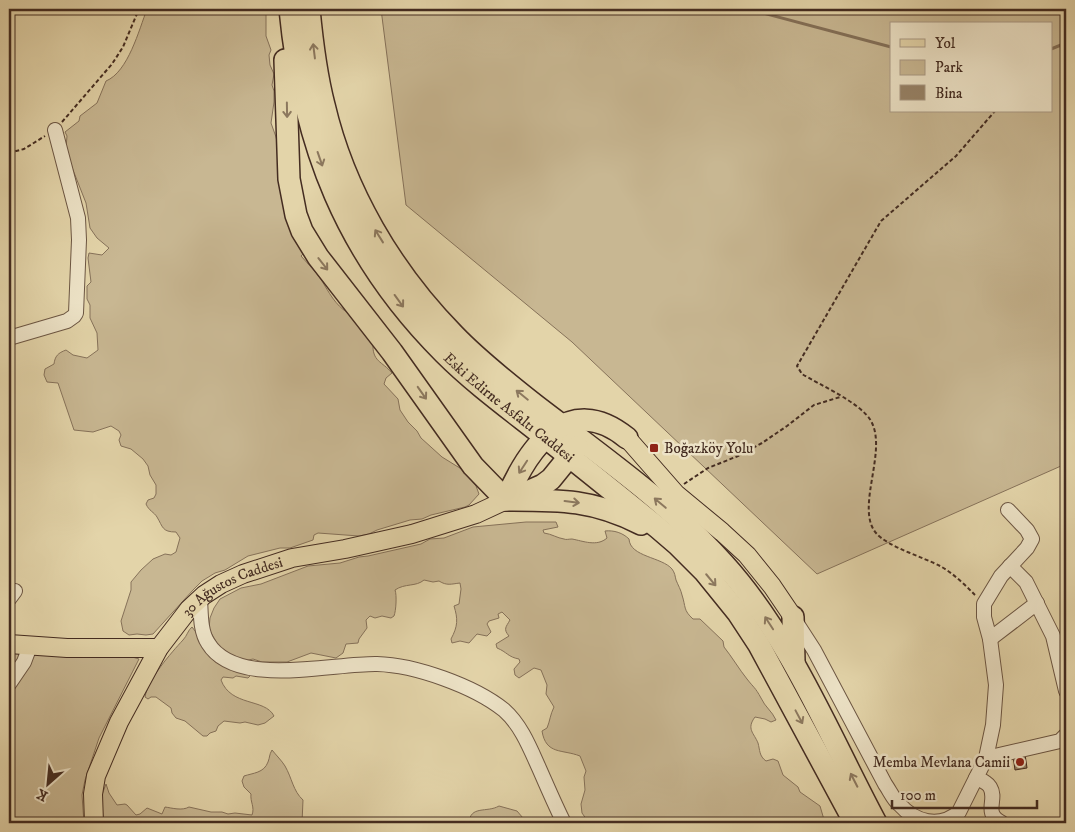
<svg xmlns="http://www.w3.org/2000/svg" width="1075" height="832" font-family="'IM FELL DW Pica',serif">
	<style>
		.green { fill: #c8b792; stroke: #86725a; fill-rule: evenodd }
		.lines { fill: none; stroke-linecap: round; stroke-linejoin: round }
		.stream { stroke: #836f57; stroke-width: 3 }
		.building { fill: #978368; stroke: #442c21 }
		.minor-casing { stroke: #6c5643; stroke-width: 16 }
		.major-casing { stroke: #442c21; stroke-width: 20 }
		.highway-casing { stroke: #442c21; stroke-width: 24 }
		.path { stroke: #442c21; stroke-width: 2; stroke-dasharray: 4 2.5; stroke-linecap: butt }
		.minor { stroke: #ede3c7; stroke-width: 14 }
		.major { stroke: #e3d4a9; stroke-width: 18 }
		.highway { stroke: #e3d4a9; stroke-width: 21 }
		.oneway { stroke: #8c785e }
		.poi-dot { fill: #8f2418; stroke: #ede3c7; stroke-width: 2 }
		.labels { text-anchor: middle; dominant-baseline: central; stroke-width: 5; stroke-linejoin: round; paint-order: stroke }
		.street-label { font-size: 15px; fill: #442c21; stroke: #ede3c7 }
		.poi-label { font-size: 15px; fill: #442c21; stroke: #ede3c7; text-anchor: start }
	</style>
	<rect width="100%" height="100%" fill="#e3d4a9"/>
	<filter id="stains"><feTurbulence type="fractalNoise" baseFrequency=".004" numOctaves="4"/><feColorMatrix values="0 0 0 0 .2 0 0 0 0 .09 0 0 0 0 .02 0 0 0 .5 -.17"/></filter>
	<radialGradient id="worn" r=".72"><stop offset=".6" stop-color="#630" stop-opacity="0"/><stop offset="1" stop-color="#630" stop-opacity=".3"/></radialGradient>
	<g class="green">
		<path d="M147 9H263L266 14V36L271 50 269 55 270 65 274 74 272 85 274 91V102L271 123 276 137 304 253 301 256C308 264 317 273 322 281 328 291 336 306 347 312L373 343C372 362 382 361 392 373L386 378 384 384 398 399 400 410 408 422 417 431 421 438 442 457 463 470 476 486 479 494 469 505 465 507 431 515 422 519 410 520 377 530 369 534 359 536 318 533 314 535 313 540 290 548H280L248 556 225 570 215 573 202 581 193 590 153 634 146 635 137 634 129 635 123 631 121 621 131 590V582L141 570 153 559 165 554 171 555 176 552 180 538 176 532C162 532 163 527 157 517 154 512 149 511 146 504L148 500 154 498 156 494V485L150 475 148 466 143 459 131 449 121 446 119 440 121 435 119 431 111 426 93 432 74 430 58 383 47 382 44 375 45 369 54 364C55 356 58 353 66 350L73 355 87 358 98 350 97 333 90 318V305L87 299V286L91 282 88 258 89 253 102 255 109 248 97 238 90 228 86 203 73 170 66 148 67 136 65 132 79 121 80 116 97 103 106 81C128 72 139 30 147 9Z"/>
		<path d="M381 9H1066V475L1061 466 817 574 572 342 406 205ZM891 24H1051V111H891Z"/>
		<path d="M526 522H556L558 527 543 530 544 533C552 534 557 538 564 539 566 540 569 539 572 539 583 541 597 547 607 538L605 531C614 530 623 533 629 539 630 557 662 557 672 569 675 573 675 576 676 580 678 585 681 590 682 595 686 607 683 610 693 619H700L723 641 724 647C732 657 739 669 747 679 754 688 755 687 761 698 765 707 772 711 776 720L771 722 765 719 755 717C746 729 754 733 758 743 760 750 759 756 766 761L773 759 778 761 783 775 798 787 800 792 820 806 825 823H589L582 813 581 804 585 790 584 777 586 771 580 756C562 749 546 755 542 731L547 728C550 721 550 715 554 707L546 694 547 685 541 670 534 668 519 678 515 675 514 669 520 662 519 659C508 657 507 652 497 648L496 644 509 636C503 629 506 627 510 620L502 612 498 614 499 618 489 621 487 624 491 632 487 636 477 634 469 643 460 641 452 643 451 639C458 626 458 619 454 606L459 604 461 589 460 583C451 584 447 586 439 581L433 582 424 580C416 587 405 583 395 590 397 595 396 611 394 616L391 618 382 616 375 618 370 616 366 620 367 628 359 639 358 643 346 644 343 653 336 658 311 653 287 662H262L253 659 244 661 227 653 225 650 219 647 209 629 210 618 214 608 220 599 241 588 261 584 308 566 340 563 359 557 368 556 421 544 430 539 444 538 473 527Z"/>
		<path d="M192 627C197 632 199 640 203 647 212 666 230 669 249 673L250 676 248 678 236 676 233 678 223 677 221 680C231 707 265 698 274 716L265 723 258 725 245 722 240 723 224 721 218 726 216 731 210 733 207 736H203L185 721 176 718 172 713 171 708 156 697H151L148 699 145 697C148 679 171 653 183 640 187 636 188 630 192 627Z"/>
		<path d="M9 653 129 656 139 659 99 738 85 780 82 795 84 823H9Z"/>
		<path d="M272 750C276 755 282 761 285 766 292 778 293 791 303 800L302 823H99L100 800 106 784 109 793 117 805 125 804 127 805 136 815 140 814 147 808 162 814 165 807C172 808 182 811 189 807L211 812H222L228 814 235 813 252 815C255 807 250 802 251 794L244 787 242 781 244 776C253 773 264 773 268 762 270 757 269 755 272 750Z"/>
		<path d="M499 806 517 811 523 818 522 823H469C470 805 487 813 499 806Z"/>
	</g>
	<g class="lines">
		<g class="stream">
			<path d="M748 9 891 47"/>
			<path d="M1051 49 1066 43"/>
		</g>
	</g>
	<path class="building" d="M1025 754 1027 768 1015 770 1013 756Z"/>
	<g class="lines">
		<defs>
			<g id="minor">
				<path d="M9 338 67 321 74 316 76 313 79 240 78 218 55 130"/>
				<path d="M1010 566 1026 582 1053 636 1066 691"/>
				<path d="M9 599 15 591"/>
				<path d="M200 599C201 613 200 631 208 643 236 689 332 663 377 664 415 665 474 686 504 710 521 725 530 748 539 768 547 786 555 805 564 823"/>
				<path d="M794 619 814 650 885 784C890 791 893 799 899 804 915 822 939 829 959 812L986 758 993 725 996 685 990 639 984 617V604L1001 576 1027 548 1032 539 1027 530 1008 510"/>
				<path d="M990 639 1037 603"/>
				<path d="M9 684 24 662 30 646"/>
				<path d="M986 758 1060 741 1066 735"/>
				<path d="M976 778C981 780 987 782 990 787 998 800 982 813 1002 823"/>
			</g>
			<g id="major">
				<path d="M627 438 676 494 722 532 747 555 772 586 793 617"/>
				<path d="M9 644 67 648H159"/>
				<path id="s1" d="M94 823 93 794 96 776 119 722 159 648 189 609 204 595 221 584 243 574 292 558 345 549 412 534 476 514 506 500"/>
			</g>
			<g id="highway">
				<path id="s2" d="M290 9C303 144 346 255 444 353 475 384 511 410 545 437 583 467 620 497 657 527L678 545 704 571 738 613 759 645 855 823"/>
				<path d="M309 9C312 41 316 74 324 105 344 191 392 272 454 335 478 360 507 383 535 405 600 455 668 502 723 563 791 638 829 735 876 823"/>
				<path d="M285 60 289 179 296 215 302 231 318 257 392 352 473 466 506 500C558 500 592 499 641 524"/>
				<path d="M518 496 543 485 551 479 577 447"/>
				<path d="M506 500C528 448 568 390 627 438"/>
				<path d="M793 617 794 662"/>
			</g>
		</defs>
		<use href="#minor" class="minor-casing"/>
		<use href="#major" class="major-casing"/>
		<use href="#highway" class="highway-casing"/>
		<g class="path">
			<path d="M62 122 112 64 123 47 139 9"/>
			<path d="M9 153 24 149 45 136"/>
			<path d="M684 484 708 468 738 456 762 443 787 426 814 405 840 397"/>
			<path d="M975 595C965 585 953 573 940 566 923 557 888 547 876 533 855 508 888 451 871 421 861 403 820 385 802 374L797 366 881 221 956 156 995 111"/>
		</g>
		<use href="#minor" class="minor"/>
		<use href="#major" class="major"/>
		<use href="#highway" class="highway"/>
	</g>
	<defs><path id="oneway-shaft" d="M-6 0H5M1.5-3L5.5 0L1.5 3" fill="none" stroke-width="1.6" stroke-linecap="round" stroke-linejoin="round" transform="scale(1.25)"/></defs>
	<g class="oneway">
		<use href="#oneway-shaft" transform="translate(314 51) rotate(-97)"/>
		<use href="#oneway-shaft" transform="translate(287 110) rotate(89)"/>
		<use href="#oneway-shaft" transform="translate(320 159) rotate(71)"/>
		<use href="#oneway-shaft" transform="translate(379 236) rotate(-122)"/>
		<use href="#oneway-shaft" transform="translate(323 264) rotate(52)"/>
		<use href="#oneway-shaft" transform="translate(399 301) rotate(54)"/>
		<use href="#oneway-shaft" transform="translate(422 393) rotate(55)"/>
		<use href="#oneway-shaft" transform="translate(522 395) rotate(-141)"/>
		<use href="#oneway-shaft" transform="translate(523 467) rotate(123)"/>
		<use href="#oneway-shaft" transform="translate(572 502) rotate(7)"/>
		<use href="#oneway-shaft" transform="translate(660 503) rotate(-140)"/>
		<use href="#oneway-shaft" transform="translate(711 580) rotate(50)"/>
		<use href="#oneway-shaft" transform="translate(769 623) rotate(-123)"/>
		<use href="#oneway-shaft" transform="translate(799 717) rotate(62)"/>
		<use href="#oneway-shaft" transform="translate(854 780) rotate(-117)"/>
	</g>
	<g class="poi-dot">
		<rect x="649" y="443" width="10" height="10" rx="2.5"/>
		<circle cx="1020" cy="762" r="5"/>
	</g>
	<g class="labels">
		<g class="street-label">
			<text stroke="none"><textPath href="#s2" startOffset="470">Eski Edirne Asfaltı Caddesi</textPath></text>
			<text stroke="none"><textPath href="#s1" startOffset="289">30 Ağustos Caddesi</textPath></text>
		</g>
		<g class="poi-label">
			<text x="664" y="448">Boğazköy Yolu</text>
			<text x="1010" y="762" text-anchor="end">Memba Mevlana Camii</text>
		</g>
	</g>
	<rect width="1075" height="832" fill="none" stroke="#e3d4a9" stroke-width="30"/>
	<rect x="10" y="10" width="1055" height="812" fill="none" stroke="#442c21" stroke-width="2.5"/>
	<rect x="15" y="15" width="1045" height="802" fill="none" stroke="#442c21"/>
	<rect x="890" y="22" width="162" height="90" fill="#ede3c7" stroke="#a99a85"/>
	<rect x="900" y="39" width="25" height="8" fill="#e3d4a9" stroke="#a99a85"/>
	<text x="935" y="48" font-size="15" fill="#442c21">Yol</text>
	<rect x="900" y="60" width="25" height="15" fill="#c8b792" stroke="#a99a85"/>
	<text x="935" y="72" font-size="15" fill="#442c21">Park</text>
	<rect x="900" y="85" width="25" height="15" fill="#978368" stroke="#a99a85"/>
	<text x="935" y="98" font-size="15" fill="#442c21">Bina</text>
	<g transform="translate(48 784) rotate(207)" stroke="#ede3c7" stroke-width="4" paint-order="stroke">
	<path d="M0-4L9 19L0 12L-9 19Z" fill="#442c21"/>
	<text y="-8" font-size="14" font-weight="bold" text-anchor="middle" fill="#442c21">K</text>
	</g>
	<path d="M892 800v8h145v-8" fill="none" stroke="#442c21" stroke-width="2.5"/>
	<text x="900" y="800" font-size="15" fill="#442c21" stroke="#ede3c7" stroke-width="4" paint-order="stroke">100 m</text>
	<rect width="100%" height="100%" filter="url(#stains)"/>
	<rect width="100%" height="100%" fill="url(#worn)"/>
</svg>
